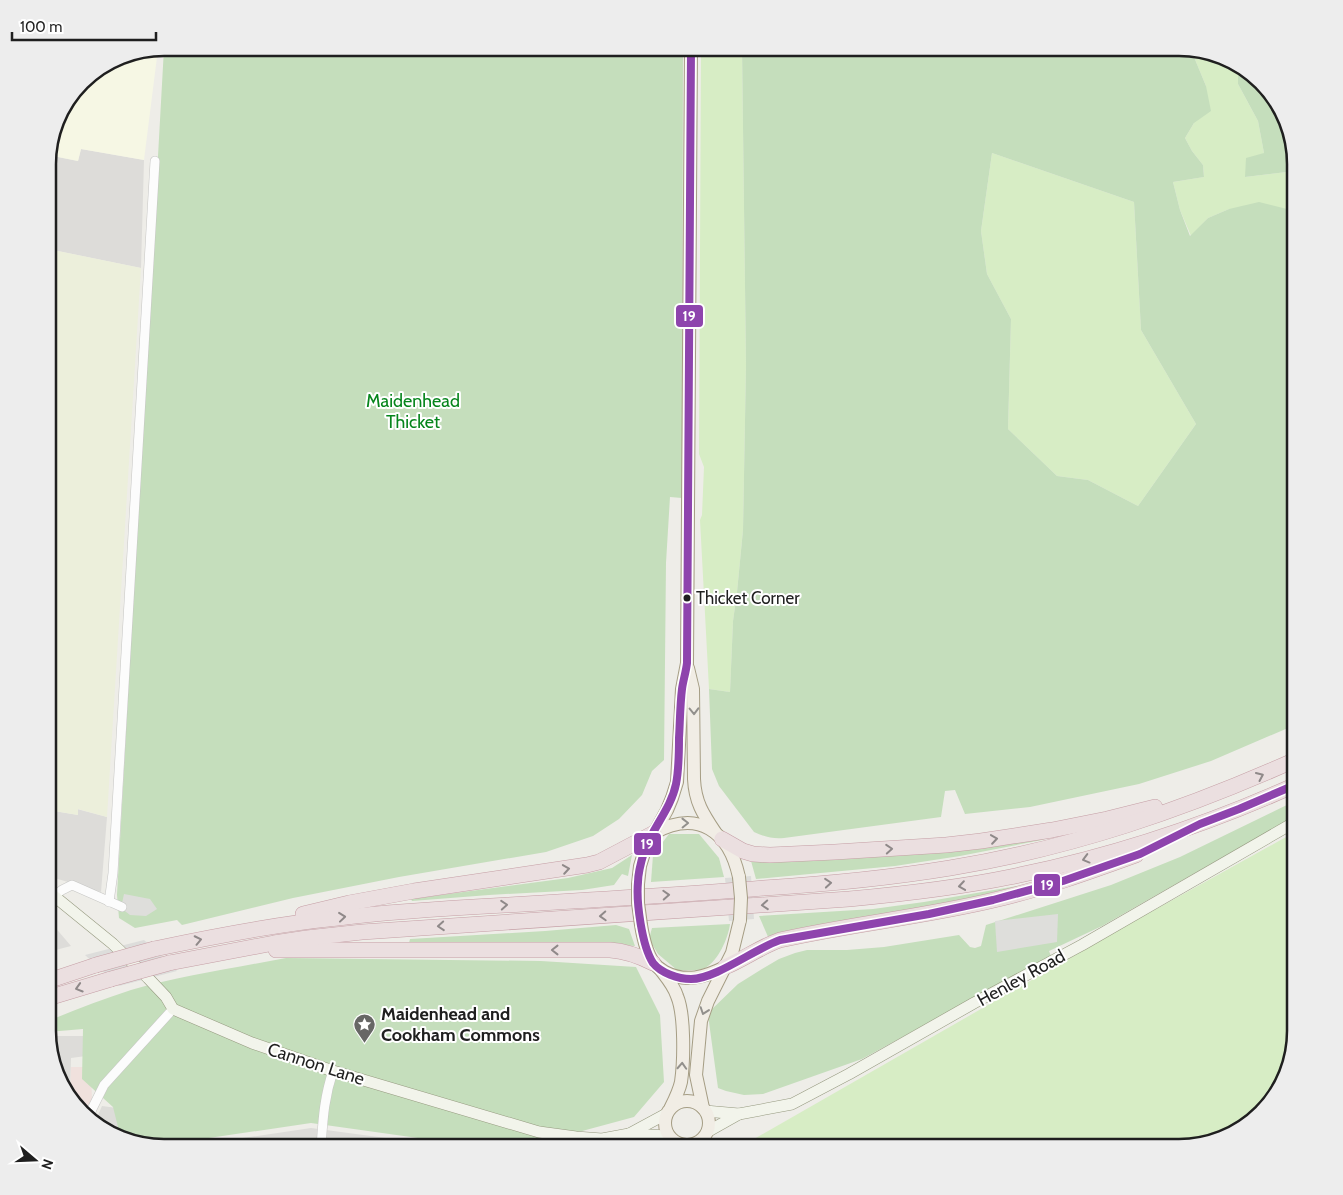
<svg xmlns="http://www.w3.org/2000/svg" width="1343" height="1195" font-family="Cabin,sans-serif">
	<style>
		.residential { fill: #dddcd9 }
		.commercial { fill: #f0e1dd }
		.education { fill: #f6f7e4 }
		.farmland { fill: #ecefdb }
		.grass { fill: #d7edc5 }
		.forest { fill: #c5debc; fill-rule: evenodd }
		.parking { fill: #dededb }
		.pier { fill: #dddddb }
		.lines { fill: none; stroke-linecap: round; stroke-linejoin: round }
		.street-casing { stroke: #c6c6c4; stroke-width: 10 }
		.secondary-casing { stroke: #95997f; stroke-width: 12 }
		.primary-casing { stroke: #a59d84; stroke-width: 14 }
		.highway-casing { stroke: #c59ea5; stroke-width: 16 }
		.street { stroke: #fcfcfc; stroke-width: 9 }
		.secondary { stroke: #f2f4eb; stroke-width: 11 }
		.primary { stroke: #f1ede5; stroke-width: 12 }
		.highway { stroke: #ebdfe0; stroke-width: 15 }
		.primary-bridge-casing { stroke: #a59d84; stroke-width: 14; stroke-linecap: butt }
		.highway-bridge-casing { stroke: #c59ea5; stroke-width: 16; stroke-linecap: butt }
		.primary-bridge { stroke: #f1ede5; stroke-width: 12 }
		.highway-bridge { stroke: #ebdfe0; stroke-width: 15 }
		.bus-1-casing { stroke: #fff; stroke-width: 11 }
		.bus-1 { stroke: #8e44ad; stroke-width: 8 }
		.oneway { stroke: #92908c }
		.oneway2 { stroke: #8f8989 }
		.bus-dot { fill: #1f1f1f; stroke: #fff; stroke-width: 2 }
		.labels { text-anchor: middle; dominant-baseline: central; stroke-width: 4; stroke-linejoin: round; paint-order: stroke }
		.bus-label { font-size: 17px; fill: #1f1f1f; stroke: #fff; text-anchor: start }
		.park-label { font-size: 18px; fill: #06851c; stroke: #fff }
		.street-label { font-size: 18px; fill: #1f1f1f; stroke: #fff }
		.poi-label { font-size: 18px; font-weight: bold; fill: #1f1f1f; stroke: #fff; text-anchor: start }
		.rim { fill: none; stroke: #1f1f1f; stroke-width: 2.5 }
		.line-badge { stroke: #fff; stroke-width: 2 }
		.badge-label { font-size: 14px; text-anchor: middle; font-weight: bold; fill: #fff }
	</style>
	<rect width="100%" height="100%" fill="#eeede8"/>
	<g class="residential">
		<path d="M81 149 144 160 141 268 48 249V155L78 161Z"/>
		<path d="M77 809 107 817 101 892 48 876V810L78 815Z"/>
		<path d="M48 919 71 946 48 952Z"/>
		<path d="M48 1036H89L86 1056 71 1058 70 1096 57 1076Z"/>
		<path d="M102 1106 117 1108 125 1140 119 1138 95 1122Z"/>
		<path d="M311 1128 453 1147H182Z"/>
	</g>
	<path class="commercial" d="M71 1067H91L92 1101 87 1106H77L70 1096Z"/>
	<path class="education" d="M158 49 144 160 81 149 78 161 48 155 59 113 87 77 120 56Z"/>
	<path class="farmland" d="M48 249 141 268 107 817 78 809V815L48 810Z"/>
	<g class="grass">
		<path d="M701 48H742L746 365 743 530 737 592 733 621 730 692 709 689 700 520 702 515 704 467 699 454Z"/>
		<path d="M1194 51 1224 57 1238 66V84L1258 121 1264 153 1245 177 1295 171V218L1291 210 1229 209 1208 218 1191 236 1180 210 1173 182 1204 177 1203 165 1192 151 1185 138 1194 123 1206 86 1194 57Z"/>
		<path d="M992 153 1134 202 1141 330 1196 424 1138 506 1088 480 1057 476 1008 429 1011 319 987 274 981 231Z"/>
		<path d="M1295 832V1038L1286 1076 1261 1113 1224 1138 1178 1147H740L1133 922Z"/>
	</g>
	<g class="forest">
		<path d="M164 48H683L682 498 670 497 666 563 664 760 652 771 642 795 619 819 593 836 546 852 399 877 293 898 182 925 177 920 135 928 119 918 117 895Z"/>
		<path d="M742 48H1179L1194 51V57L1206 86 1211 111 1194 123 1185 138 1192 151 1203 165 1204 177 1173 182 1180 210 1190 236 1208 218 1229 209 1259 202 1291 210 1295 218V725L1211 761 1139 784 1030 807 965 814 955 790 945 791 941 817 784 838C773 839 765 837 754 832L719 786 712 769 709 689 730 692 733 621 737 592 743 530 746 365ZM992 153 1134 202 1141 330 1196 424 1138 506 1088 480 1057 476 1008 429 1011 319 987 274 981 231Z"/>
		<path d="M1238 66 1261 82 1286 119 1295 164V171L1245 177 1246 158 1264 153 1258 121 1238 84Z"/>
		<path d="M1295 801V816L1102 926 1049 951 1051 956 862 1059 763 1094 744 1095 726 1091 718 1088 708 1015 709 1012 738 984 762 969 779 959 795 953 807 950H847L884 947 959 935 970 947 975 948 981 946 986 925 1111 885 1180 857Z"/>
		<path d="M669 834H699L719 858 724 877 651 882 653 855Z"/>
		<path d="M1052 836 1042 840 960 856 895 866 756 879 751 861 793 860Z"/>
		<path d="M632 855 628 876 622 874 614 885 582 890 489 895 412 901 411 899 568 878 612 868Z"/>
		<path d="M1017 886V888L1001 892 855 920 769 939 759 916 873 909 924 902Z"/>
		<path d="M730 924C728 939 718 961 705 968 699 971 684 970 677 970L658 954 649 939 652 928Z"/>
		<path d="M616 925 629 929 635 946 594 943H409L410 939 545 931Z"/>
		<path d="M286 958 541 961 636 967 660 1015 664 1082 634 1117 523 1147H482L311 1123 155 1146 121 1139 113 1107 82 1079 83 1029 48 1032V1021C75 1010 103 999 131 990 181 976 234 968 286 958Z"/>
	</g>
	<g class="parking">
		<path d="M124 894 150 899 157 909 146 916 130 915 121 908Z"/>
		<path d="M1058 914 1057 942 997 952 995 921Z"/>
	</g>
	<g class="pier">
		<path d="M751 876 754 919 729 921 725 878Z"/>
		<path d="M144 940 177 971 119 986 85 955Z"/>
	</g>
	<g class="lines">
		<defs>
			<g id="street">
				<path d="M54 896 62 890 72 885 122 907"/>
				<path d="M109 902 113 873 155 161"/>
				<path d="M89 1118 92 1109 104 1085 173 1009"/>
				<path d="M321 1147C323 1119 324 1098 333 1071"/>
			</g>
			<g id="secondary">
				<path d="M48 893 54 896 113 944 148 978 166 997 173 1009 252 1043 333 1071 539 1132 576 1137 602 1139 629 1134 668 1136"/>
				<path d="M705 1111 739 1114 792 1104 849 1074 974 1003 1082 945 1295 822"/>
				<path d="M707 1132 739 1114"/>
				<path d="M629 1134 666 1114"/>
			</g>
			<g id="primary">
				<path d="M688 668 693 689 694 779C695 802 703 814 715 832"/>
				<path d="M654 833C698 809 729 831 739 877"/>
				<path d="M638 884 640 866 645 850 667 810 672 798 677 782 682 689 687 663 691 48"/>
				<path d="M641 925C643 937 646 952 653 962 656 966 661 970 665 972 686 983 705 977 725 967"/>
				<path d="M660 969C667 978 674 986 677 996 685 1015 684 1061 681 1082 679 1091 675 1099 671 1107"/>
				<circle cx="687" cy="1123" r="22"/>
				<path d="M703 1108 696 1075 701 1021 708 1001 732 953 740 920"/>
			</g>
			<g id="highway">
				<path d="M722 839 743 851 753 854 770 855 835 852 946 845 981 841 1052 830 1107 819 1155 807"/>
				<path d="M303 914 349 903 414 891 587 865 599 862 654 833"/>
				<path d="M154 949C215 936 276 924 338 918 394 911 451 908 507 905 593 900 679 895 764 888 827 884 889 878 950 868 1072 848 1183 810 1295 760"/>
				<path d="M276 950H610C626 951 639 956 653 963"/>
				<path d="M169 963 274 943 307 938 362 932 849 899C903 894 957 888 1010 877 1109 857 1204 826 1295 785"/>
				<path d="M725 967C744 959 760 947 780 940 851 924 923 917 994 900 1042 889 1089 872 1136 855"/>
				<path d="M48 981 96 965"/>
				<path d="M48 998 111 979"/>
			</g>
		</defs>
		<use href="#street" class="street-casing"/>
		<use href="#secondary" class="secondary-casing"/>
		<use href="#primary" class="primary-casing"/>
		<use href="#highway" class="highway-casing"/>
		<use href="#street" class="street"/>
		<use href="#secondary" class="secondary"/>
		<use href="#primary" class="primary"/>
		<use href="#highway" class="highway"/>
		<defs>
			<g id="primary-bridge">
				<path d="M739 877 741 898 740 920"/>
				<path d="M638 884V903L641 925"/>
			</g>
			<g id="highway-bridge">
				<path d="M96 965 154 949"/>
				<path d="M111 979 169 963"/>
			</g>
		</defs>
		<use href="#primary-bridge" class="primary-bridge-casing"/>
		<use href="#highway-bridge" class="highway-bridge-casing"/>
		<use href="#primary-bridge" class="primary-bridge"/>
		<use href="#highway-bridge" class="highway-bridge"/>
		<defs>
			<path id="bus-1" d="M691 48 687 663C686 672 683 681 682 689 680 705 680 722 679 738 679 753 679 769 676 784 671 809 652 828 644 852 641 862 638 872 638 882 636 902 642 946 653 963 661 973 678 979 691 979 716 979 754 949 780 940L929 914 993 900 1063 881 1140 854 1200 824 1239 809 1295 785"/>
		</defs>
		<use href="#bus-1" class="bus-1-casing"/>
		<use href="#bus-1" class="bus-1"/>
	</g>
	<defs><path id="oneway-chevron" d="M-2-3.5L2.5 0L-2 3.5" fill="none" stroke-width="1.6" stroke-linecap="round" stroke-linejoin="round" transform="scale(1.25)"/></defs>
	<g class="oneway">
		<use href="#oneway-chevron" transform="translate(694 711) rotate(89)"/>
		<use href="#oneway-chevron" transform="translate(685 823) rotate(-1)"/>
		<use href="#oneway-chevron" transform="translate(704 1011) rotate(109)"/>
		<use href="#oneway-chevron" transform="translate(682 1066) rotate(-87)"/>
	</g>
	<g class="oneway2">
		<use href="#oneway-chevron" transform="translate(1260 776) rotate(-24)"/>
		<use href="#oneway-chevron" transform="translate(994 839) rotate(-8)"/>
		<use href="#oneway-chevron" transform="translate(889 849) rotate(-4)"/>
		<use href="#oneway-chevron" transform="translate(1086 859) rotate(165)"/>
		<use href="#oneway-chevron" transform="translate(566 869) rotate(-9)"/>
		<use href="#oneway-chevron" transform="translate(828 883) rotate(-5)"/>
		<use href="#oneway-chevron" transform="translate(962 886) rotate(172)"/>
		<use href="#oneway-chevron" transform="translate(666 895) rotate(-3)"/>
		<use href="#oneway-chevron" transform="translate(504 905) rotate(-4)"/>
		<use href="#oneway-chevron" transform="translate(765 905) rotate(176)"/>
		<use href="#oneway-chevron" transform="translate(603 916) rotate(177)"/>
		<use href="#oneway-chevron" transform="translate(342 917) rotate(-6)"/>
		<use href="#oneway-chevron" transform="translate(441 926) rotate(176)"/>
		<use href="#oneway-chevron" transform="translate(198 940) rotate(-12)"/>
		<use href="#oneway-chevron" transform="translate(555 950) rotate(180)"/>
		<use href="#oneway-chevron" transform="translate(79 988) rotate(163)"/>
	</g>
	<defs>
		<symbol id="sight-pin" viewBox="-11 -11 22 30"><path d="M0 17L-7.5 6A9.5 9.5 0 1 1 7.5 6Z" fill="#676765" stroke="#fff"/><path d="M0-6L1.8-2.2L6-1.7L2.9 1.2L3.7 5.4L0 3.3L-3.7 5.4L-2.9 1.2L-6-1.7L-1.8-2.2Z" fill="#fff"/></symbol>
	</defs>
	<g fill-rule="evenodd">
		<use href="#sight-pin" x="352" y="1012" width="25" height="34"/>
	</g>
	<circle class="bus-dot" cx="687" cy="598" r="4.5"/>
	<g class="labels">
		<g class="bus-label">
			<text x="696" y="598">Thicket Corner</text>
		</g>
		<g class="park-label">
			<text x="413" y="401">Maidenhead<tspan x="413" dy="21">Thicket</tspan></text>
		</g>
		<g class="street-label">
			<text transform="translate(1021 978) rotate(-29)">Henley Road</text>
			<text transform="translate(316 1064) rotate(18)">Cannon Lane</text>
		</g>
		<g class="poi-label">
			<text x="381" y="1014">Maidenhead and<tspan x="381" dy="21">Cookham Commons</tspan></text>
		</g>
	</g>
	<path d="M0 0H1343V1195H0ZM164 56H1179A108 108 0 0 1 1287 164V1031A108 108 0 0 1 1179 1139H164A108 108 0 0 1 56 1031V164A108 108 0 0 1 164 56Z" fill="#ededed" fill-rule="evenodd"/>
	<path class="rim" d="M164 56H1179A108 108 0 0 1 1287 164V1031A108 108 0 0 1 1179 1139H164A108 108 0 0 1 56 1031V164A108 108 0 0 1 164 56Z"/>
	<g class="line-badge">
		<rect x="675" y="304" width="29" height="24" rx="5" fill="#8e44ad"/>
		<rect x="633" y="832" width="29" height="24" rx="5" fill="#8e44ad"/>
		<rect x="1033" y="873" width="28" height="24" rx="5" fill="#8e44ad"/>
	</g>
	<g class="badge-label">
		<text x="689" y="321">19</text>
		<text x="647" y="849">19</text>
		<text x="1047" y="890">19</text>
	</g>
	<g transform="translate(35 1160) rotate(109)" stroke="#ffffff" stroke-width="4" paint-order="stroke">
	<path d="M0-4L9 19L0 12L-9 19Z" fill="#1f1f1f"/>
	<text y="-8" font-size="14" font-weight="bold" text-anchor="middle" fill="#1f1f1f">N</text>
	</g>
	<path d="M12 32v8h144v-8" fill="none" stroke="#1f1f1f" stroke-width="2.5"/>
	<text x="20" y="32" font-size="15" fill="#1f1f1f" stroke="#ffffff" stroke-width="4" paint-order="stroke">100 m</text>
</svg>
